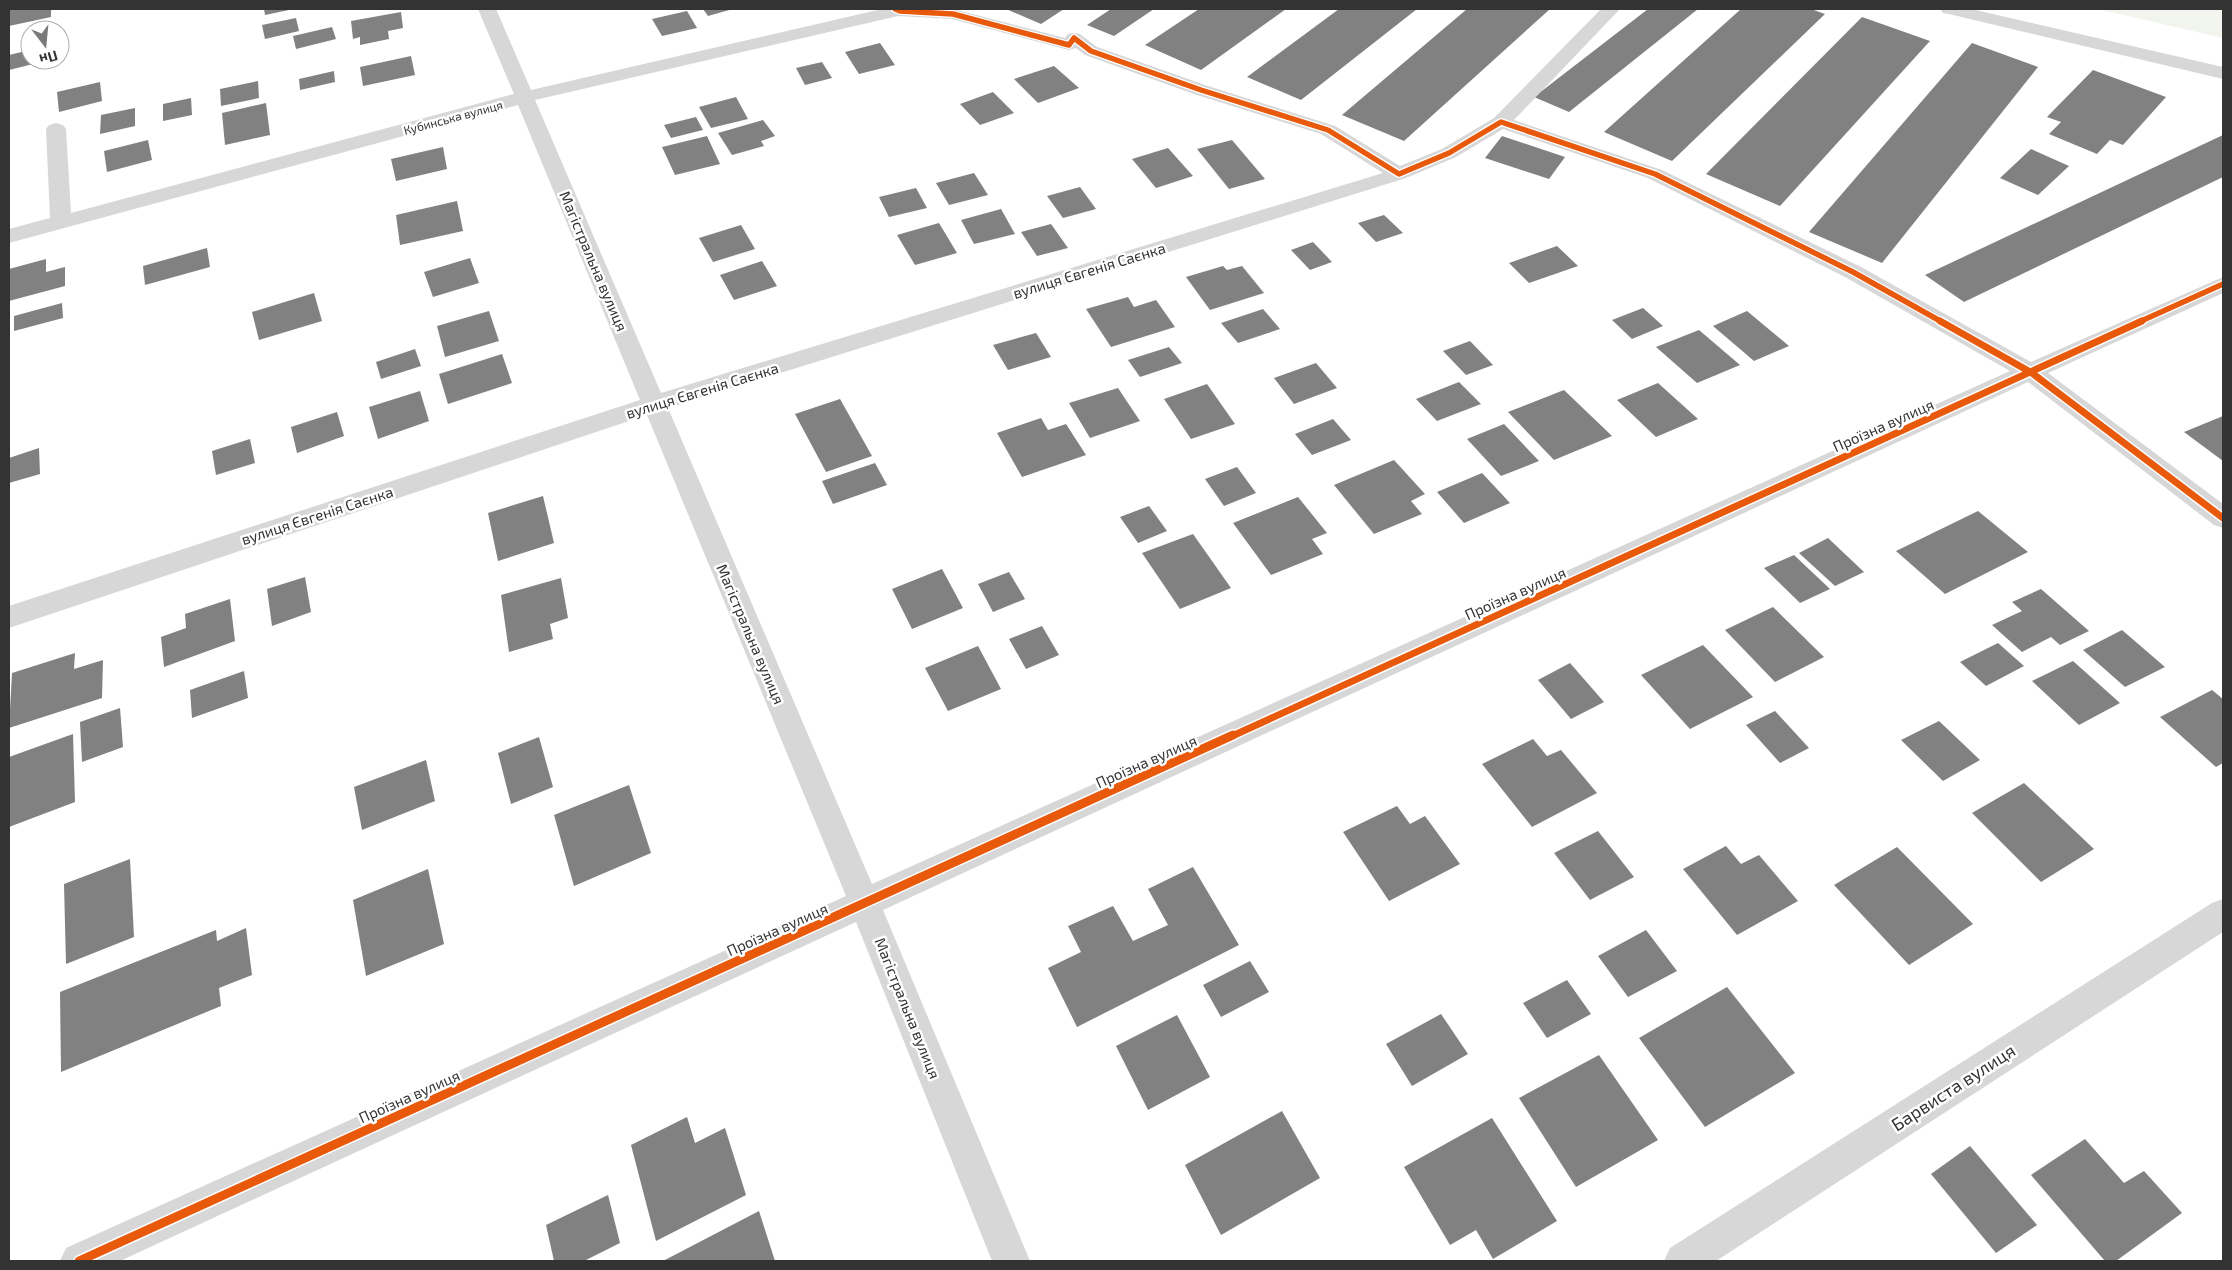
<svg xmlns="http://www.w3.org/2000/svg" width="2232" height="1270" font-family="'Exo 2',sans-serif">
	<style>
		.green { fill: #f1f5ed }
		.building { fill: #818181 }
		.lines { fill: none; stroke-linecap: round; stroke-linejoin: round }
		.minor { fill: #d7d7d7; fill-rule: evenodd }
		.cycleway-far2-casing { stroke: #fff; stroke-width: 8 }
		.cycleway-far1-casing { stroke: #fff; stroke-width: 10 }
		.cycleway-casing { stroke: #fff; stroke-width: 12 }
		.cycleway-far2 { stroke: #e8590c; stroke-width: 5.5 }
		.cycleway-far1 { stroke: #e8590c; stroke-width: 7 }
		.cycleway { stroke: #e8590c; stroke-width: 9 }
		.labels { text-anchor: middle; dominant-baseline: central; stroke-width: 5; stroke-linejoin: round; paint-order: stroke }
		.far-street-label { font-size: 12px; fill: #333; stroke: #fff }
		.street-label { font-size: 15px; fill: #333; stroke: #fff }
		.near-street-label { font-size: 18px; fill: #333; stroke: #fff }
	</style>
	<rect width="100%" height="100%" fill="#fff"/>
	<path class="green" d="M2098 9H2223V38Z"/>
	<g class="building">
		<path d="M9 9H51V17L9 26Z"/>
		<path d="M264 9H289V10L265 15Z"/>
		<path d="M703 9H733L708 16Z"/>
		<path d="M1006 9H1064L1041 24Z"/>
		<path d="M1111 9H1154L1114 36 1087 25Z"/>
		<path d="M1199 9H1286L1201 70 1145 45Z"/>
		<path d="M1339 9H1417L1301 100 1247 77Z"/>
		<path d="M1467 9H1550L1404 141 1342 115Z"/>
		<path d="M1648 9H1698L1569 112 1534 97Z"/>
		<path d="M1741 9H1811L1825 14 1672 161 1604 132Z"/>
		<path d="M687 11 697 28 662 36 652 19Z"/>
		<path d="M401 12 403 28 388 31 389 39 360 45V37L353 39 351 21Z"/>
		<path d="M1862 17 1930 41 1780 206 1706 174Z"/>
		<path d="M296 18 299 31 265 39 262 25Z"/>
		<path d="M332 27 336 39 296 49 293 36Z"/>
		<path d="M880 43 895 65 859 74 845 52Z"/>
		<path d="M1972 43 2038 67 1882 263 1809 232Z"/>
		<path d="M30 50V60H37V63L9 70V55Z"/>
		<path d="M411 56 415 75 363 86 360 67Z"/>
		<path d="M822 62 832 78 805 85 796 68Z"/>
		<path d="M1054 66 1079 88 1038 103 1014 79Z"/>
		<path d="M2093 70 2166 97 2123 145 2110 140 2097 154 2049 134 2061 122 2047 117Z"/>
		<path d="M334 71 335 82 300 90 299 79Z"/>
		<path d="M258 81 259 98 221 106 220 89Z"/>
		<path d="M100 82 102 101 59 112 57 92Z"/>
		<path d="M993 92 1014 113 980 125 960 104Z"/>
		<path d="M736 97 748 119 711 128 699 107Z"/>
		<path d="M191 98 192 115 163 121V104Z"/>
		<path d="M266 103 270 135 225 145 222 113Z"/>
		<path d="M135 108V126L100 134 101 115Z"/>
		<path d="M696 117 703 130 671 138 664 125Z"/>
		<path d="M763 120 775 136 761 141 764 146 732 155 718 133Z"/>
		<path d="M2223 135V177L1964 302 1925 275Z"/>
		<path d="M707 136 720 164 675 175 662 147Z"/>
		<path d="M1502 136 1565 157 1549 179 1485 158Z"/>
		<path d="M148 140 152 160 107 172 104 151Z"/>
		<path d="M1232 140 1265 179 1229 189 1197 149Z"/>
		<path d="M443 147 447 169 396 181 391 159Z"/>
		<path d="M1168 148 1193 176 1156 188 1132 159Z"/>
		<path d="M2031 149 2069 166 2038 195 2000 178Z"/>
		<path d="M974 173 988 195 949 205 936 183Z"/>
		<path d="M1080 187 1096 209 1063 218 1047 196Z"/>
		<path d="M916 188 927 208 889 217 879 197Z"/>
		<path d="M457 201 463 231 400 245 396 215Z"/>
		<path d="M1001 209 1015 234 974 244 961 220Z"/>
		<path d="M1384 215 1403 233 1376 242 1358 223Z"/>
		<path d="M939 223 957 253 915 265 897 235Z"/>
		<path d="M1051 224 1068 248 1037 256 1021 232Z"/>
		<path d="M741 225 755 249 713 262 699 238Z"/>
		<path d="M1313 242 1332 262 1310 270 1291 250Z"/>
		<path d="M1557 246 1578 266 1529 283 1509 263Z"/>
		<path d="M207 248 210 267 145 285 143 266Z"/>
		<path d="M470 258 479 283 433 297 424 272Z"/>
		<path d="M46 259V272L65 267V286L9 301V269Z"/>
		<path d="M762 261 777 286 734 300 720 275Z"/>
		<path d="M1223 266 1227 270 1242 266 1264 293 1210 310 1186 277Z"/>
		<path d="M314 293 322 321 259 340 252 312Z"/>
		<path d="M1128 297 1134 307 1156 300 1175 327 1111 347 1086 309Z"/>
		<path d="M62 303 63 318 14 331V316Z"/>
		<path d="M1643 308 1663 326 1632 339 1612 320Z"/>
		<path d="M1263 309 1280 329 1238 343 1221 323Z"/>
		<path d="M489 311 499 341 445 357 437 326Z"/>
		<path d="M1747 311 1789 346 1754 361 1713 326Z"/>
		<path d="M1699 330 1740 365 1697 383 1656 347Z"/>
		<path d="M1036 333 1051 357 1008 370 993 345Z"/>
		<path d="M1470 341 1493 365 1466 375 1443 351Z"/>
		<path d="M1169 347 1182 363 1140 377 1128 360Z"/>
		<path d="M415 349 421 366 381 379 376 362Z"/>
		<path d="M502 354 512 383 448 404 439 374Z"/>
		<path d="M1316 363 1337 388 1294 404 1274 378Z"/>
		<path d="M1459 382 1481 404 1437 421 1416 399Z"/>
		<path d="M1658 383 1698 419 1656 437 1617 400Z"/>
		<path d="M1207 384 1235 424 1191 439 1164 399Z"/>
		<path d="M1118 388 1140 421 1090 438 1069 403Z"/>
		<path d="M1564 390 1612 436 1554 460 1508 412Z"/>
		<path d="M420 391 429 421 378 439 369 407Z"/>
		<path d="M840 399 872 456 826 472 795 414Z"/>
		<path d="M337 412 344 436 297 453 291 427Z"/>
		<path d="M2223 416V461L2184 432Z"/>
		<path d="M1041 418 1048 430 1066 424 1086 455 1022 477 997 433Z"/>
		<path d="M1333 419 1351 440 1312 455 1295 434Z"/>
		<path d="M1504 424 1539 461 1501 476 1467 439Z"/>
		<path d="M250 439 255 463 216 475 212 451Z"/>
		<path d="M39 448 40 474 9 483V458Z"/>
		<path d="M1394 460 1425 494 1411 501 1422 514 1374 534 1334 485Z"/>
		<path d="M875 463 887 485 833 504 822 481Z"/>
		<path d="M1237 467 1256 493 1224 506 1205 479Z"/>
		<path d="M1482 473 1510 503 1464 523 1437 492Z"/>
		<path d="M543 496 554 543 498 561 488 513Z"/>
		<path d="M1298 497 1327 533 1312 539 1323 554 1271 575 1233 523Z"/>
		<path d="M1149 506 1167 531 1138 543 1120 517Z"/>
		<path d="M1978 511 2028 552 1945 594 1896 551Z"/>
		<path d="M1193 534 1231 588 1180 609 1142 553Z"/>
		<path d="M1828 538 1864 572 1835 586 1799 553Z"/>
		<path d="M1794 555 1830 589 1800 603 1764 568Z"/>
		<path d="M942 569 963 608 912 629 892 589Z"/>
		<path d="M1009 572 1025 599 993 612 978 584Z"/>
		<path d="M305 577 311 612 272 626 267 589Z"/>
		<path d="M561 578 568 618 550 624 553 639 509 652 501 595Z"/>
		<path d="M2041 589 2089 631 2060 645 2051 637 2022 652 1992 625 2022 611 2012 602Z"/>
		<path d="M230 599 235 641 164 667 161 637 186 628 185 614Z"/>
		<path d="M1773 607 1824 657 1775 682 1725 630Z"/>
		<path d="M1042 626 1059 655 1026 669 1009 639Z"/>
		<path d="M2122 630 2165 667 2125 687 2083 650Z"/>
		<path d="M1998 643 2024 666 1986 686 1960 662Z"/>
		<path d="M1703 645 1753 697 1690 729 1641 675Z"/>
		<path d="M978 646 1001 689 948 711 925 668Z"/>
		<path d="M75 653 74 669 103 660 102 698 9 728 12 673Z"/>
		<path d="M2073 661 2120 703 2079 725 2032 681Z"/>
		<path d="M1570 663 1604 702 1571 719 1538 680Z"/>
		<path d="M244 671 248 698 192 718 190 690Z"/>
		<path d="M2212 690 2223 699V763L2216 767 2160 717Z"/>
		<path d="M120 708 123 747 82 762 80 722Z"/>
		<path d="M1775 711 1809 748 1780 763 1746 725Z"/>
		<path d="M1939 721 1980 760 1943 781 1901 740Z"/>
		<path d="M73 734 75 802 9 827V757Z"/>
		<path d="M539 737 553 787 511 804 498 753Z"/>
		<path d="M1533 739 1547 756 1561 750 1597 793 1532 827 1482 764Z"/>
		<path d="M426 760 435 801 362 830 354 787Z"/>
		<path d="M2024 783 2094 849 2041 882 1972 813Z"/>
		<path d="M629 785 651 853 574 886 554 815Z"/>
		<path d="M1397 806 1410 824 1425 816 1460 864 1389 901 1343 832Z"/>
		<path d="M1598 831 1634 877 1590 900 1554 853Z"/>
		<path d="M1726 846 1741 864 1759 855 1798 901 1737 935 1683 869Z"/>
		<path d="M1897 847 1973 924 1909 965 1834 885Z"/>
		<path d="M130 859 134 937 66 964 64 884Z"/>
		<path d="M1193 867 1239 945 1077 1027 1048 968 1081 952 1068 926 1113 906 1133 941 1168 925 1148 889Z"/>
		<path d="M428 869 444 944 366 976 353 900Z"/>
		<path d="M246 928 252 975 219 988 221 1006 61 1072 60 992 216 930 217 941Z"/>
		<path d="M1646 930 1677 971 1628 997 1598 956Z"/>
		<path d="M1250 961 1269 992 1221 1017 1203 985Z"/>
		<path d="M1567 980 1591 1014 1547 1038 1523 1003Z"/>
		<path d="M1727 987 1795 1073 1705 1127 1639 1038Z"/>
		<path d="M1441 1014 1468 1054 1412 1086 1386 1044Z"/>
		<path d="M1177 1015 1210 1077 1148 1110 1116 1046Z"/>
		<path d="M1599 1055 1658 1140 1576 1187 1519 1098Z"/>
		<path d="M1282 1111 1320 1178 1221 1235 1185 1165Z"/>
		<path d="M687 1117 695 1143 725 1128 746 1195 656 1241 631 1145Z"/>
		<path d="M1492 1118 1557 1221 1493 1259 1476 1230 1450 1245 1404 1167Z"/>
		<path d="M2085 1139 2124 1183 2144 1171 2182 1213 2116 1261H2105L2031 1175Z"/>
		<path d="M1970 1146 2037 1225 1996 1253 1931 1174Z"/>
		<path d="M608 1195 620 1243 584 1261H554L546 1225Z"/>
		<path d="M759 1211 775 1261H663Z"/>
	</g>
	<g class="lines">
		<g class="minor">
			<path d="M478 9H496L531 90 882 9H953L1065 38 1068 34 1074 33 1080 34 1097 47 1208 86 1335 126 1400 166 1442 149 1494 118 1601 9H1620L1514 120 1662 170 1861 267 2031 362 2223 277V293L2048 373 2223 504V528L2214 525 2028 382 883 910 1030 1261H992L856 922 120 1261H60L66 1248 846 896 647 415 9 628V606L640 400 518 105 9 243V229L50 218 46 129 49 125 56 123 63 125 66 129 71 213 514 94ZM898 16 952 19 1069 50 1076 48 1085 55 1194 94 1321 134 1383 173 661 393 535 100ZM1503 129 1648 178 1845 277 2010 371 872 884 668 408 1406 178 1456 157Z"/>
			<path d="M1940 9H1971L2223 67V79L1949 14 1943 13Z"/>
			<path d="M2223 899V932L1716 1261H1664L1670 1248 2212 903Z"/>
		</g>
		<defs>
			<g id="cycleway-far2">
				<path d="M895 9 900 11 953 14 1069 45 1074 38 1091 51 1201 90 1328 130 1399 174 1449 153 1501 122 1655 174 1853 272 1942 322"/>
				<path d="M2139 322 2223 284"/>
			</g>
			<g id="cycleway-far1">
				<path d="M1940 321 2032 373 2223 518"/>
				<path d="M1230 737 2142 321"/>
			</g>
			<path id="cycleway" d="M79 1261 1233 735"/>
		</defs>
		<use href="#cycleway-far2" class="cycleway-far2-casing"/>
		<use href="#cycleway-far1" class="cycleway-far1-casing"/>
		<use href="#cycleway" class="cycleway-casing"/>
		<use href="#cycleway-far2" class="cycleway-far2"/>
		<use href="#cycleway-far1" class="cycleway-far1"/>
		<use href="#cycleway" class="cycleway"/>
	</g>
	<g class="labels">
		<g class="far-street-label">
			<text transform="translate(453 117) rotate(-15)">Кубинська вулиця</text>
		</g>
		<g class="street-label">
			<text transform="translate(594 261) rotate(67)">Магістральна вулиця</text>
			<text transform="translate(1089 270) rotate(-17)">вулиця Євгенія Саєнка</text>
			<text transform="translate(702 390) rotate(-17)">вулиця Євгенія Саєнка</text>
			<text transform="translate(1883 425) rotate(-24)">Проїзна вулиця</text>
			<text transform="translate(317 515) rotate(-18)">вулиця Євгенія Саєнка</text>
			<text transform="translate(1515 593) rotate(-24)">Проїзна вулиця</text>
			<text transform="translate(751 634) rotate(67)">Магістральна вулиця</text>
			<text transform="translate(1146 761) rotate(-24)">Проїзна вулиця</text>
			<text transform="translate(777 929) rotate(-24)">Проїзна вулиця</text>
			<text transform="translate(908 1008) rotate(68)">Магістральна вулиця</text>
			<text transform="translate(409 1096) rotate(-24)">Проїзна вулиця</text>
		</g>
		<g class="near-street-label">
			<text transform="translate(1953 1087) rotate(-33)">Барвиста вулиця</text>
		</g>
	</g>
	<rect width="2232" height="1270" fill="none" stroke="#333333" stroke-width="20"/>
	<g transform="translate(45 45) rotate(164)"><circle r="24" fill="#ffffff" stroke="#adadad"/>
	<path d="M0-4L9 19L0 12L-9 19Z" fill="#7a7a7a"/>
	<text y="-8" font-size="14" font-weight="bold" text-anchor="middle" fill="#333333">Пн</text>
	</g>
</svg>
